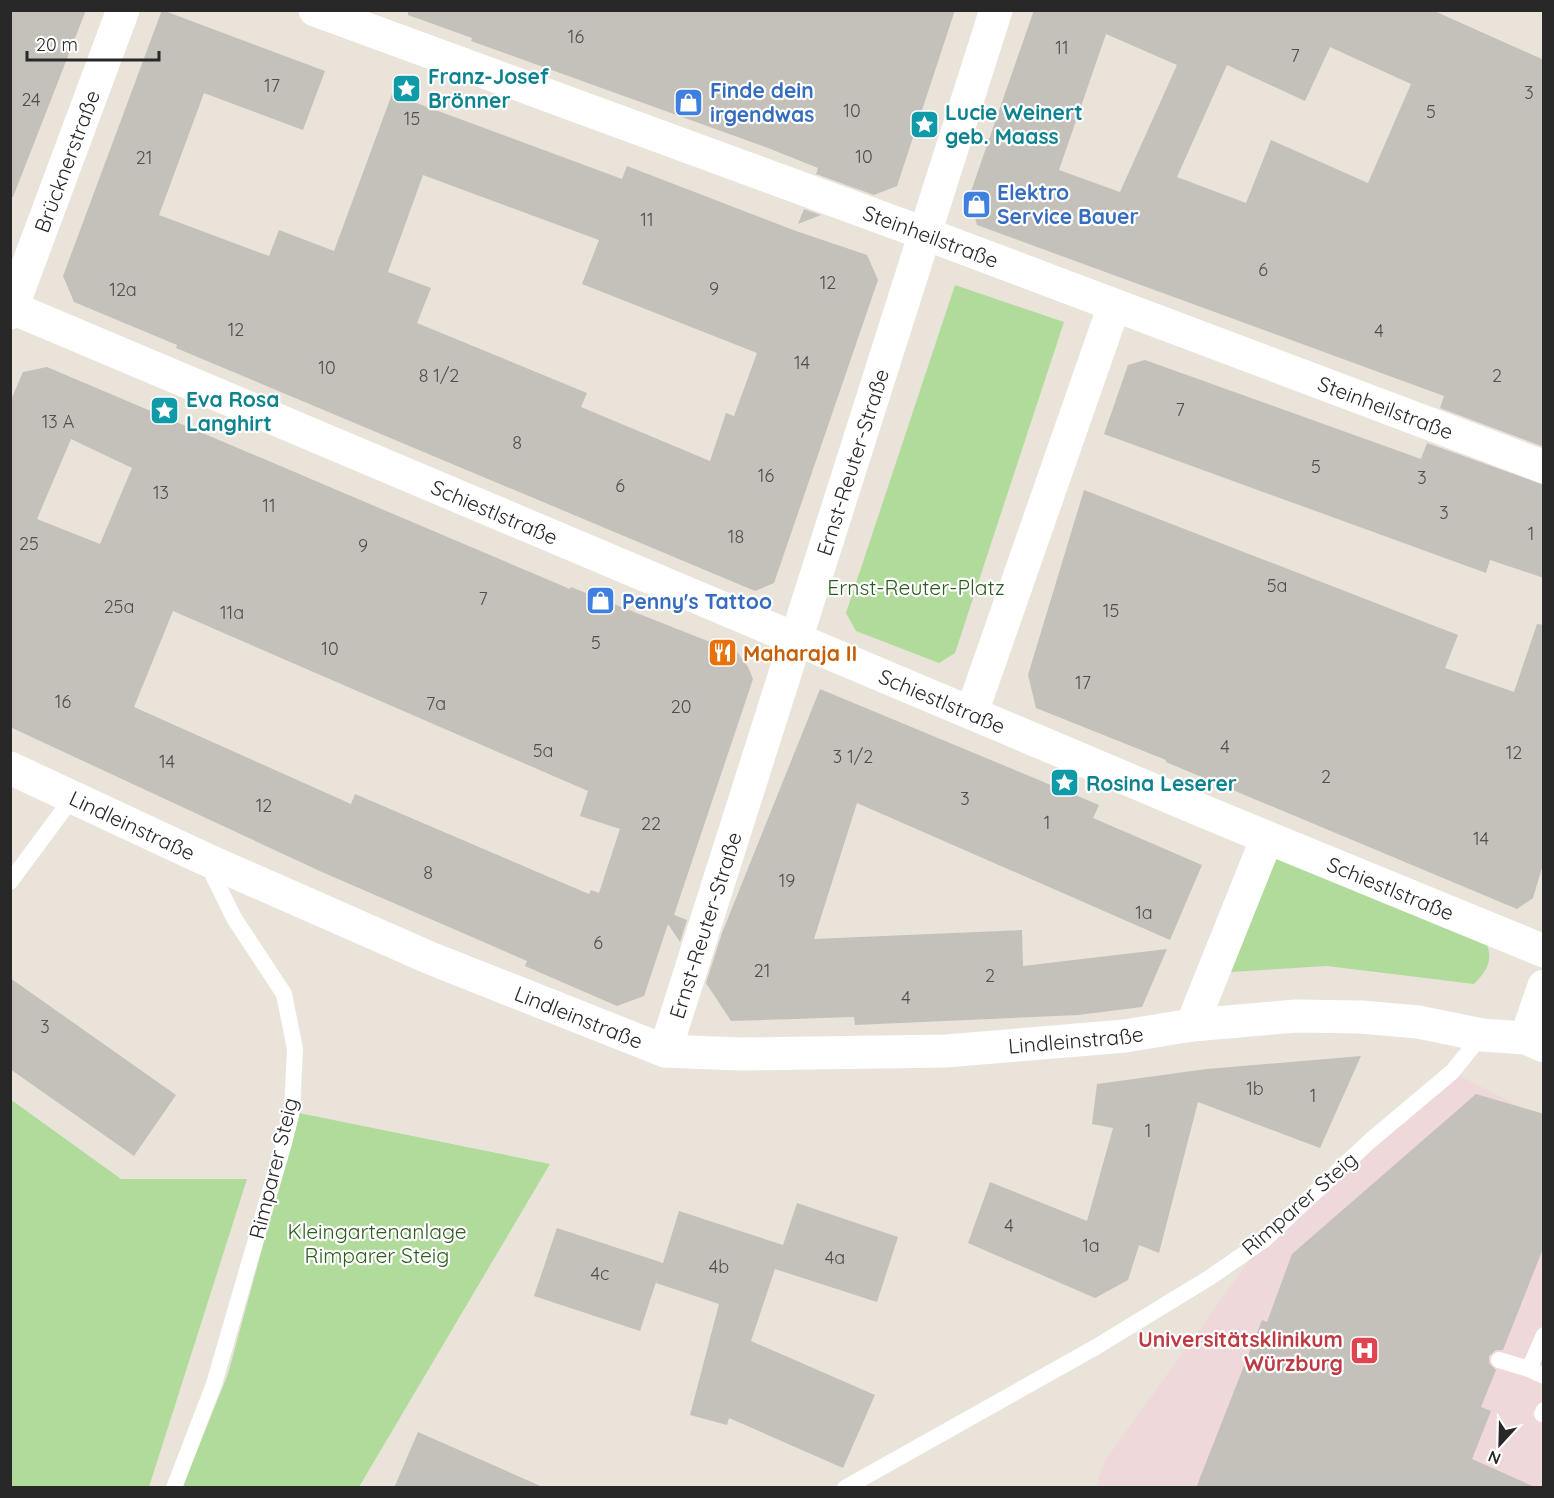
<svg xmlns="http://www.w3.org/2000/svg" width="1554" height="1498" font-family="Quicksand,sans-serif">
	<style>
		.medical { fill: #efd8d9 }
		.green { fill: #b1db9b }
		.building { fill: #c4c0ba; fill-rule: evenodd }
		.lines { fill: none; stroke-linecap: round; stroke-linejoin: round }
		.lane { stroke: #fff; stroke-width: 16 }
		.street { stroke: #fff; stroke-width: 33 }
		.labels { text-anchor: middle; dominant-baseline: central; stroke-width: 4.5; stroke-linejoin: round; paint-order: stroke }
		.number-label { font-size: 18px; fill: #4f4e4c }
		.culture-label { font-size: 21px; font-weight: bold; fill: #0d838f; stroke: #fff; text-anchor: start }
		.shop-label { font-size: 21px; font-weight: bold; fill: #366cbe; stroke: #fff; text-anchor: start }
		.street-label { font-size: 21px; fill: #282828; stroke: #fff }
		.park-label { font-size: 21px; fill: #2c5d20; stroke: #fff }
		.food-label { font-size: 21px; font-weight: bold; fill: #c56008; stroke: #fff; text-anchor: start }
		.health-label { font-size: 21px; font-weight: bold; fill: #be3a42; stroke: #fff; text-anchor: end }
	</style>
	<rect width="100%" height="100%" fill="#e9e3da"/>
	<path class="medical" d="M1452 1072 1543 1118V1487L1095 1488 1104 1462 1264 1240Z"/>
	<g class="green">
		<path d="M955 285 1064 322 955 653 939 663 856 631 846 613Z"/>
		<path d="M1274 856 1487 945C1493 962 1486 972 1474 984L1327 966 1230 972Z"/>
		<path d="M10 1099 121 1179H247L149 1487H11Z"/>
		<path d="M299 1113 550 1164 359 1487 182 1488 228 1374Z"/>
	</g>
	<g class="building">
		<path d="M10 10H86L13 197H10Z"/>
		<path d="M162 10 325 71 303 130 204 93 159 215 269 256 279 230 334 251 392 94 622 179 627 166 796 231 867 255 878 280 774 583 755 591 176 348 177 345 74 302 63 276ZM423 175 599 240 582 284 757 353 734 416 726 413 710 461 581 407 587 393 417 323 431 288 388 272Z"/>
		<path d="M408 10H955L897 186 874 195 816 174 818 168 768 148 471 41 472 38 408 15Z"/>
		<path d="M1034 10H1432L1544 60V447L1440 408 1444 396 977 225 969 197ZM1106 34 1177 65 1120 192 1059 170ZM1330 47 1411 84 1368 183 1271 140 1246 203 1177 177 1227 65 1305 101Z"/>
		<path d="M804 209 821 215 798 224Z"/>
		<path d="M1145 360 1421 459 1427 443 1544 485V578L1490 560 1486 573 1104 434 1128 365Z"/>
		<path d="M47 367 570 589 571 587 738 653 748 667 753 679 674 915 687 920 680 942 668 924 644 996 617 1006 525 966 527 961 322 872 10 727V402L23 372ZM71 439 132 468 100 544 37 519ZM173 611 588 791 580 816 620 829 599 893 591 890 589 894 355 794 351 804 134 707Z"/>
		<path d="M1084 490 1458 635 1445 668 1514 692 1537 624 1544 625V861L1533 898 1517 909 1166 762V760L1036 708 1028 675Z"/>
		<path d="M820 689 1099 805 1093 818 1202 865 1170 940 857 803 814 939 1022 930 1023 966 1167 949 1142 1007 1078 1015 855 1025 854 1017 731 1021 706 983 722 933Z"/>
		<path d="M10 978 176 1095 134 1156 10 1069Z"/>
		<path d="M1361 1056 1320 1148 1198 1102 1159 1253 1139 1245 1128 1280 1095 1298 968 1243 990 1182 1087 1221 1113 1128 1092 1124 1097 1084 1207 1069Z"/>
		<path d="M1476 1094 1544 1114V1246L1503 1350H1496L1489 1356V1363L1496 1370 1481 1407 1491 1411 1472 1459 1537 1488H1196L1262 1320 1267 1322 1292 1254Z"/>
		<path d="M797 1203 898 1237 877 1302 775 1269 751 1341 875 1395 843 1468 729 1418 727 1425 690 1415 719 1304 656 1283 659 1273 640 1331 534 1296 557 1228 663 1263 679 1211 783 1245Z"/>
		<path d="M418 1432 545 1488H394Z"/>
	</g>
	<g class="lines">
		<g class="lane">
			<path d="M10 882 73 797"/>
			<path d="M1544 1335 1529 1369 1544 1376"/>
			<path d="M1499 1360 1529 1369"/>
			<path d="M1542 1414 1544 1410"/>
			<path d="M174 1488 214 1384 284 1143 292 1111 295 1049 284 994 234 918 207 863"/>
			<path d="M845 1488 1096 1347 1209 1278 1264 1240 1371 1140 1452 1072 1482 1035"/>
		</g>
		<g class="street">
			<path id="s1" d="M315 10 926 234 1544 467"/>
			<path id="s2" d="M10 307 1210 814 1544 951"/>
			<path id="s3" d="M10 313 123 10"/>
			<path d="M972 712 1114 306"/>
			<path id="s4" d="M10 768 205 859 430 958 665 1051 740 1054 946 1051 1125 1036 1192 1025 1296 1016 1361 1017 1418 1022 1482 1035 1526 1038 1544 1046"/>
			<path d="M1192 1025 1267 838"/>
			<path d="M1526 1038 1544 986"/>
			<path id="s5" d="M665 1051 996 10"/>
		</g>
	</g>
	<defs>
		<symbol id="sight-square" viewBox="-11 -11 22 22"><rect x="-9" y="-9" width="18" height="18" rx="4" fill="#0f9aa8" stroke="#fff"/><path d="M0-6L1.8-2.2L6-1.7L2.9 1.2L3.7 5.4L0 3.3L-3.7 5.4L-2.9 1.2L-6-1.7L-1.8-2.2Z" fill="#fff"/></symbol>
		<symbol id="shop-square" viewBox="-11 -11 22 22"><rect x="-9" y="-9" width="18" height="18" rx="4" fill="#3f7fe0" stroke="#fff"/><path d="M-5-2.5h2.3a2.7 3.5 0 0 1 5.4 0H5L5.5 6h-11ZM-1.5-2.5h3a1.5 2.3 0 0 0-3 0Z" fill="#fff"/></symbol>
		<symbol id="restaurant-square" viewBox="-11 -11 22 22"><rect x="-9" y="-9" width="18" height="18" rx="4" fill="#e8710a" stroke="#fff"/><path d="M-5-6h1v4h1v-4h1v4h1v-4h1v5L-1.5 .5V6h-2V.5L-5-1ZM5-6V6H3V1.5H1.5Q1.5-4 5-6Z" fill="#fff"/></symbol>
		<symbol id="hospital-square" viewBox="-11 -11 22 22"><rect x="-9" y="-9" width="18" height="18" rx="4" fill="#e0444e" stroke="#fff"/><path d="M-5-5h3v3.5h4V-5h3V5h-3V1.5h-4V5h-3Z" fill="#fff"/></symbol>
	</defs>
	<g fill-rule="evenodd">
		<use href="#sight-square" x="390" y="72" width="33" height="33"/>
		<use href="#shop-square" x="672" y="86" width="33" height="33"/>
		<use href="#sight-square" x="908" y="108" width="33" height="33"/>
		<use href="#shop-square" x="960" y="188" width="33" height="33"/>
		<use href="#sight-square" x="148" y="394" width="33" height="33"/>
		<use href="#shop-square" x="584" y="584" width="33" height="33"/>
		<use href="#restaurant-square" x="706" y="636" width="33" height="33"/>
		<use href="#sight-square" x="1048" y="766" width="33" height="33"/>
		<use href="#hospital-square" x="1348" y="1334" width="33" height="33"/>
	</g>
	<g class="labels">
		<g class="number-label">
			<text x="576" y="36">16</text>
			<text x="1062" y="47">11</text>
			<text x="1295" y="55">7</text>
			<text x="272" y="85">17</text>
			<text x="1529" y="92">3</text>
			<text x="31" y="99">24</text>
			<text x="852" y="110">10</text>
			<text x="1431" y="111">5</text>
			<text x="412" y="118">15</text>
			<text x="864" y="156">10</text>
			<text x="144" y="157">21</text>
			<text x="647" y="219">11</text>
			<text x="1263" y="269">6</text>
			<text x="828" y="282">12</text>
			<text x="714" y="288">9</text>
			<text x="123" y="289">12a</text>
			<text x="236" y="329">12</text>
			<text x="1379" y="330">4</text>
			<text x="802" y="362">14</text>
			<text x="327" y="367">10</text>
			<text x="439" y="375">8 1/2</text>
			<text x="1497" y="375">2</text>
			<text x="1180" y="409">7</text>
			<text x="58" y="421">13 A</text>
			<text x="517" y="442">8</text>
			<text x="1316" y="466">5</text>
			<text x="766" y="475">16</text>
			<text x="1422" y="477">3</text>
			<text x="620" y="485">6</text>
			<text x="161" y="492">13</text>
			<text x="269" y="505">11</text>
			<text x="1444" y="512">3</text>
			<text x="1531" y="533">1</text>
			<text x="736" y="536">18</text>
			<text x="29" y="543">25</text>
			<text x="363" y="545">9</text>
			<text x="1277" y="585">5a</text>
			<text x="483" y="598">7</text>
			<text x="119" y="606">25a</text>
			<text x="1111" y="610">15</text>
			<text x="232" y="612">11a</text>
			<text x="596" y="642">5</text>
			<text x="330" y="648">10</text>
			<text x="1083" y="682">17</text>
			<text x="63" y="701">16</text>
			<text x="436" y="703">7a</text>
			<text x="681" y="706">20</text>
			<text x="1225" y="746">4</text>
			<text x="543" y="750">5a</text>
			<text x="1514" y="752">12</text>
			<text x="853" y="756">3 1/2</text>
			<text x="167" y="761">14</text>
			<text x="1326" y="776">2</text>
			<text x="965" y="798">3</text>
			<text x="264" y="805">12</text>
			<text x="1047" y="822">1</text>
			<text x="651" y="823">22</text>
			<text x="1481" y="838">14</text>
			<text x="428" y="872">8</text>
			<text x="787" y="880">19</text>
			<text x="1144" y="912">1a</text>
			<text x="598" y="942">6</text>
			<text x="762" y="970">21</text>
			<text x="990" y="975">2</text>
			<text x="906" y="997">4</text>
			<text x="45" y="1026">3</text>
			<text x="1255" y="1088">1b</text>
			<text x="1313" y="1095">1</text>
			<text x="1148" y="1130">1</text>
			<text x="1009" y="1225">4</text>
			<text x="1091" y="1245">1a</text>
			<text x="835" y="1257">4a</text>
			<text x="719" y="1266">4b</text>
			<text x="600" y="1273">4c</text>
		</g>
		<g class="culture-label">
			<text x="428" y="76">Franz-Josef<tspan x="428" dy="24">Brönner</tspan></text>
			<text x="945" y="112">Lucie Weinert<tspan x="945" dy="24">geb. Maass</tspan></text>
			<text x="186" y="399">Eva Rosa<tspan x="186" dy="24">Langhirt</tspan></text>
			<text x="1086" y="783">Rosina Leserer</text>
		</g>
		<g class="shop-label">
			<text x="710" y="90">Finde dein<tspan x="710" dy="24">irgendwas</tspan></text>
			<text x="997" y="192">Elektro<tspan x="997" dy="24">Service Bauer</tspan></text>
			<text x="622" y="601">Penny's Tattoo</text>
		</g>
		<g class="street-label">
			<text stroke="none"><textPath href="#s3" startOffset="162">Brücknerstraße</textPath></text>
			<text stroke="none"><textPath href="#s1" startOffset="656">Steinheilstraße</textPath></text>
			<text stroke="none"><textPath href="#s1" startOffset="1142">Steinheilstraße</textPath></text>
			<text stroke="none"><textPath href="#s5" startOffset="618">Ernst-Reuter-Straße</textPath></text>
			<text stroke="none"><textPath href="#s2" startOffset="526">Schiestlstraße</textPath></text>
			<text stroke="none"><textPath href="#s2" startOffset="1012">Schiestlstraße</textPath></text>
			<text stroke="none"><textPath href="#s4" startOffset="135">Lindleinstraße</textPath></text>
			<text stroke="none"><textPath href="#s2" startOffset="1498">Schiestlstraße</textPath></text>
			<text stroke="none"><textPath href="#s5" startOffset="132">Ernst-Reuter-Straße</textPath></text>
			<text stroke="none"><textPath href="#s4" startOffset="621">Lindleinstraße</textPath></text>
			<text stroke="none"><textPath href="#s4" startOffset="1125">Lindleinstraße</textPath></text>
			<text transform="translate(273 1168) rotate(-76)">Rimparer Steig</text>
			<text transform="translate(1299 1203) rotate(-41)">Rimparer Steig</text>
		</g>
		<g class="park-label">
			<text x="916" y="587">Ernst-Reuter-Platz</text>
			<text x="377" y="1231">Kleingartenanlage<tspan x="377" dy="24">Rimparer Steig</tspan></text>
		</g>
		<g class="food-label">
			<text x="743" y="653">Maharaja II</text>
		</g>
		<g class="health-label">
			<text x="1343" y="1339">Universitätsklinikum<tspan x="1343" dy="24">Würzburg</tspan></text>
		</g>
	</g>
	<rect width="1554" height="1498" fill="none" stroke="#282828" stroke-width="24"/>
	<g transform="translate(1500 1444) rotate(202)" stroke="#ffffff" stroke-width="4.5" paint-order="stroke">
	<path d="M0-4.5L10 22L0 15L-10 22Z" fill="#282828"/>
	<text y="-9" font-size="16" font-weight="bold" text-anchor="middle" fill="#282828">N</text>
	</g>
	<path d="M27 51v9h132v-9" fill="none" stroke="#282828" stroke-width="3"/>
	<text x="36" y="51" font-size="18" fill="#282828" stroke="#ffffff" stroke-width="4.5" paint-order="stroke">20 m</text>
</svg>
